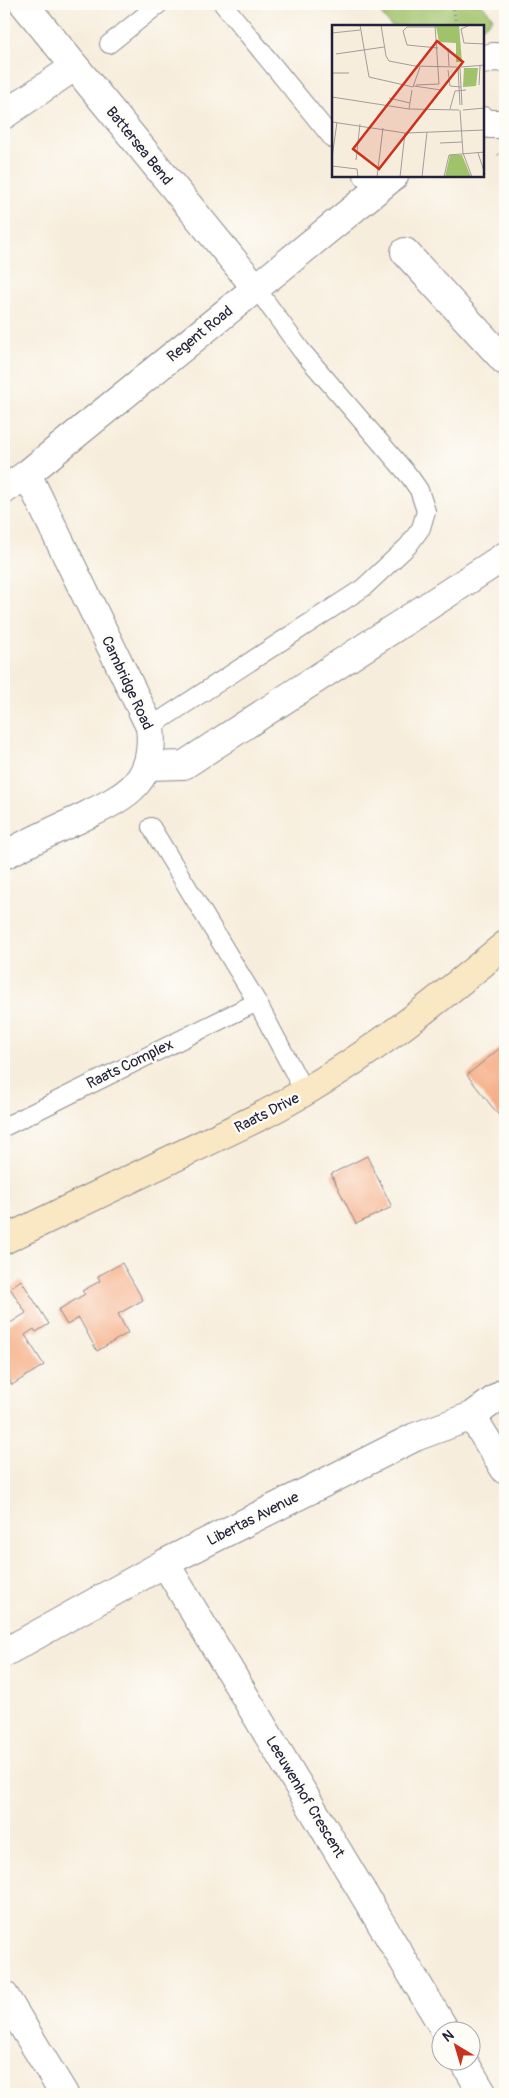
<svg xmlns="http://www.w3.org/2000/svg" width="509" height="2098" font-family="Pangolin,sans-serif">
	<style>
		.green { fill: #a0c26b; stroke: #617253 }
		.building { fill: #f5a87f }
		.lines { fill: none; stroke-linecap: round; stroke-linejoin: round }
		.lane-casing { stroke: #8c888c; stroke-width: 20 }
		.street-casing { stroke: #8c888c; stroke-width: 30 }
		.secondary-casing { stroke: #8c888c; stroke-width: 30 }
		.path { stroke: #8c888c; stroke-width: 3; stroke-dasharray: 1 4; stroke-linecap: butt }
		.lane { stroke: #fff; stroke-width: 18 }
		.street { stroke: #fff; stroke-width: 28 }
		.secondary { stroke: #fae7c3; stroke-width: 28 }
		.labels { text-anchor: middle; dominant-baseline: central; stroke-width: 5; stroke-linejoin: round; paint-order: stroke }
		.street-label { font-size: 15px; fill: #22223b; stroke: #fdfcf7 }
		.inset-road { fill: none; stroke: #a29c9c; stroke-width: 1 }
		.view { fill: #c8321e; fill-opacity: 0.15; stroke: #c8321e; stroke-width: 2.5 }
		.inset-edge { fill: none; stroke: #22223b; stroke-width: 2.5 }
	</style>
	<rect width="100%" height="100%" fill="#fdfcf7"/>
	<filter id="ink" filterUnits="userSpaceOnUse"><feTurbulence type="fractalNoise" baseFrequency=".02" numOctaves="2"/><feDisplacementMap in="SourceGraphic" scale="10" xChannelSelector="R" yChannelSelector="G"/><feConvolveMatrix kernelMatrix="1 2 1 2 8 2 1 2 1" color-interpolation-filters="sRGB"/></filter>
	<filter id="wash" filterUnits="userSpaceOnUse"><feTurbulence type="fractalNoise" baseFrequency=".0096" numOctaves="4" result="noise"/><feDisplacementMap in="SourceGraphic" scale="20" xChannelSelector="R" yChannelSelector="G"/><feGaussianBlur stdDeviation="1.12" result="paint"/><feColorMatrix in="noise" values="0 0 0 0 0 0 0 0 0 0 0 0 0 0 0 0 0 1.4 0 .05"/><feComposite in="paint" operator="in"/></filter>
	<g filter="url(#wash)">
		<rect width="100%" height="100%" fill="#f7eddc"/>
		<path class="green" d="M373 4H482L493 18 483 27 391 26Z"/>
		<g id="blocks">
			<g class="building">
				<path d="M505 1044V1123L467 1075Z"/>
				<path d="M367 1156 392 1207 356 1224 331 1174Z"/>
				<path d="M122 1263 143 1300 118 1314 128 1333 97 1351 79 1318 67 1325 58 1310 85 1294 82 1291 100 1281 98 1276Z"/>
				<path d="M21 1280 49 1324 36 1332 34 1329 25 1335 44 1365 12 1385 4 1371V1327L26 1313 10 1288Z"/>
			</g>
		</g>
	</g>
	<g filter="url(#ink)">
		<use href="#blocks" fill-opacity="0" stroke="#8c888c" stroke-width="1"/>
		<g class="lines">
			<defs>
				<g id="lane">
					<path d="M223 4 333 139"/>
					<path d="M109 44 159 4"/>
					<path d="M363 176 376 191"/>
					<path d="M150 727 363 588 408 546 421 528 426 511 419 490 410 477 301 350 256 288"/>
					<path d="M151 827 257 1002 305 1093"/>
					<path d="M4 1127 257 1002"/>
				</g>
				<g id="street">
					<path d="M24 4 256 288"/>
					<path d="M483 60 493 57 505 58"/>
					<path d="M4 115 74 67"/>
					<path d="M483 121 489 124H505"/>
					<path d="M405 252 505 361"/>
					<path d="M4 490 27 474 394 176"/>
					<path d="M147 766 184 765 505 556"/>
					<path d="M4 855C28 843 52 831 77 820 121 798 157 786 150 727L27 474"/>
					<path d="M472 1416 505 1470"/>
					<path d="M165 1563 445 2030"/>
					<path d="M4 1653 165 1563 415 1437 472 1416 505 1392"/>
					<path d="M4 1995 64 2094"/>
					<path d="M463 2060 483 2094"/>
				</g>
				<path id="secondary" d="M4 1240 265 1114C353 1068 429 1008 505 945"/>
			</defs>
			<use href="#lane" class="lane-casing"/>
			<use href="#street" class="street-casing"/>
			<use href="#secondary" class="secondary-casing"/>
			<g class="path">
				<path d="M453 4 456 26"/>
				<path d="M498 154 505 160"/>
			</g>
			<use href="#lane" class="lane"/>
			<use href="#street" class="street"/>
			<use href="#secondary" class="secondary"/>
		</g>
	</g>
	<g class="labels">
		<g class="street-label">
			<text transform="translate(139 146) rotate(51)">Battersea Bend</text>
			<text transform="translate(200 334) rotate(-39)">Regent Road</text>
			<text transform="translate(127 683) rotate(65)">Cambridge Road</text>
			<text transform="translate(130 1064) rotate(-26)">Raats Complex</text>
			<text transform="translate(267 1113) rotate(-27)">Raats Drive</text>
			<text transform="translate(253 1519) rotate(-27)">Libertas Avenue</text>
			<text transform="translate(305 1797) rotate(59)">Leeuwenhof Crescent</text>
		</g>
	</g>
	<g transform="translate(332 25)">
		<rect width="152" height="152" fill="#f7eddc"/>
		<path d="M127 0 130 37H124V18L107 17 104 1ZM132 43H146L144 61 131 62ZM118 130H130L139 152H113Z" fill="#a0c26b"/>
		<path class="inset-road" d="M28 0 37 52 81 62 88 42M49 0 54 31 57 36 83 41 125 42M138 0 129 4 132 18 153 19M104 2H75L71 6 75 20 106 23M0 8 28 5M116 23 117 41M4 29 52 22M129 42 153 40M126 43 128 80M128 43 130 80M116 45 118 61 129 62M0 48H17M84 60 107 59 103 0M147 60 148 41M82 61 109 65M0 72 77 84 127 85M57 73 78 78M77 84 80 65M118 84 123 66 134 65M128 85 131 128 140 152M131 85 153 83M0 97 73 108 153 105M108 118 130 117M146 128 153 149M0 133 5 97M24 135 28 99M0 141 25 144 26 152M45 152 51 103M68 152 73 108M90 152 95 107M112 152 117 130 153 127"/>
		<path class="view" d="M105 16 131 37 47 144 21 124Z"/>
		<rect width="152" height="152" class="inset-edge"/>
	</g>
	<rect width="509" height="2098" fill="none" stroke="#fdfcf7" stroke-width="20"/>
	<g transform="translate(456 2046) rotate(322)"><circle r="24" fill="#fdfcf7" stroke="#a5a5ac"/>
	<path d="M0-4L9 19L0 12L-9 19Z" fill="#c8321e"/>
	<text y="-8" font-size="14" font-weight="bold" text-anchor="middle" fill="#22223b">N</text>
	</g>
</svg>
